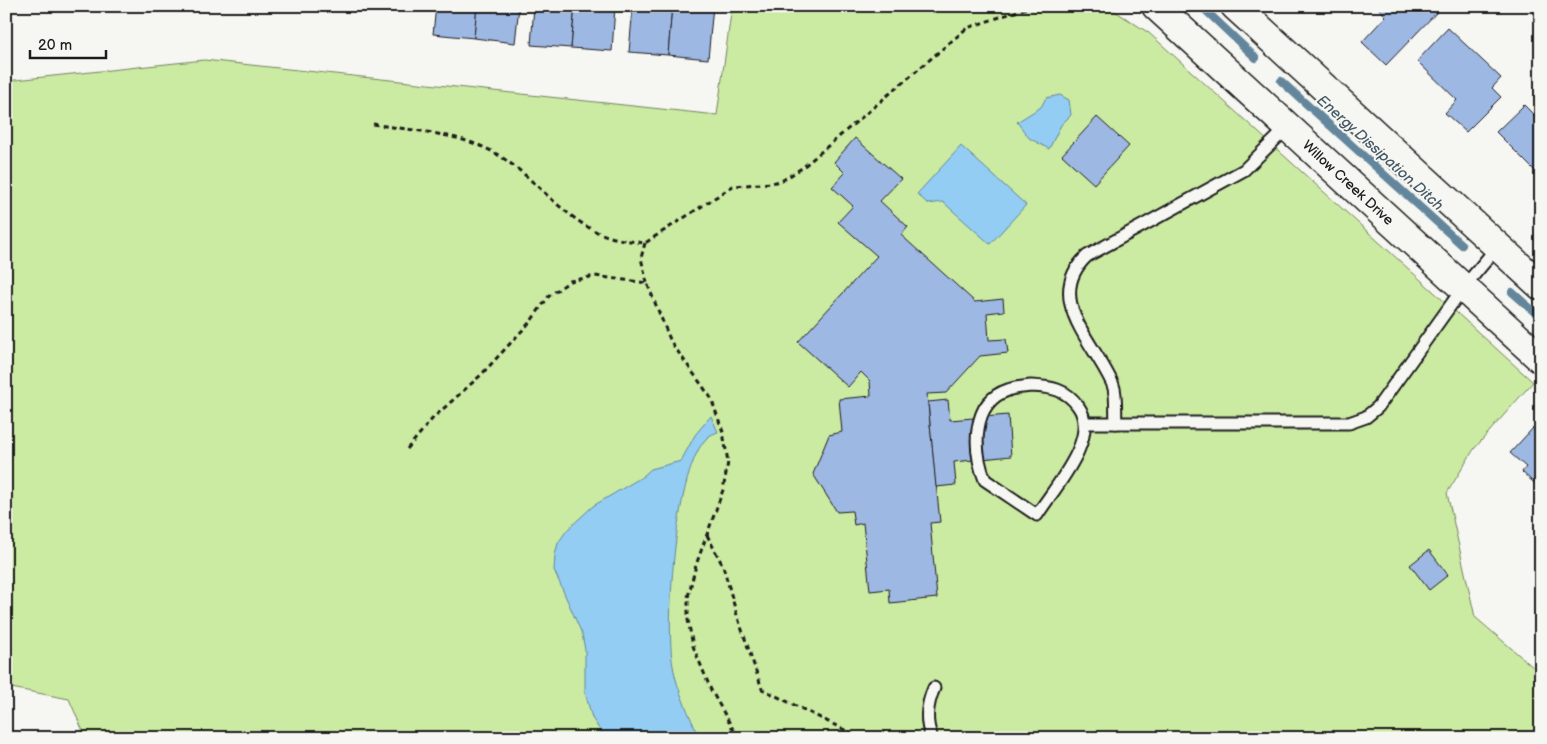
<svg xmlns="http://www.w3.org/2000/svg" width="1547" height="744" font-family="'Balsamiq Sans',sans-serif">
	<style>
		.green { fill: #cbeaa2; stroke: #74835f }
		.water { fill: #93cdf3; stroke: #63869d }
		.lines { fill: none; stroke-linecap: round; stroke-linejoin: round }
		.stream { stroke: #63869d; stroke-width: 8 }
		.building { fill: #9eb8e4; stroke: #1c1c1c }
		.service-casing { stroke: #1c1c1c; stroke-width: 15 }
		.tertiary-casing { stroke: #1c1c1c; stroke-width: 31 }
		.path { stroke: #1c1c1c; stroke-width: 3; stroke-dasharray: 5 4; stroke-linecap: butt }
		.service { stroke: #f6f6f2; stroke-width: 11 }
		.tertiary { stroke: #f6f6f2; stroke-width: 28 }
		.labels { text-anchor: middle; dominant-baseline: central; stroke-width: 4; stroke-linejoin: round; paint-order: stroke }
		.street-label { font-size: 14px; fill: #1c1c1c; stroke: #f6f6f2 }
		.water-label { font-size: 15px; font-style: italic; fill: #465a67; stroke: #f6f6f2 }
	</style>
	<rect width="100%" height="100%" fill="#f6f6f2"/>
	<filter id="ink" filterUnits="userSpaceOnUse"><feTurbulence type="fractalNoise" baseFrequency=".02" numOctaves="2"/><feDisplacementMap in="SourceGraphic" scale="10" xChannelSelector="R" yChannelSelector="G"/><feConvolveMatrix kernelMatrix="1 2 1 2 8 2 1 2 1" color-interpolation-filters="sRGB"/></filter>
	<g filter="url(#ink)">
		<path class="green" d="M732 6H1107L1149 33 1533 382 1474 449 1447 493 1475 617 1541 674V738H86L69 699 6 687V81L204 60 717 115Z"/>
		<g class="water">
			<path d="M1060 95 1069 100 1071 115 1061 125 1049 149 1029 138 1017 122 1041 107 1046 98Z"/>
			<path d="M961 146 1026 205 990 244 943 202 928 204 917 194Z"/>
			<path d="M711 416 718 432C715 433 710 435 708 437 675 465 665 624 673 666 677 691 690 715 699 738H605L592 718 585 692V650L582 634 554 570 555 555 558 543 567 530 593 506 642 477 651 469 681 461 695 435Z"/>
		</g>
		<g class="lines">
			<g class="stream">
				<path d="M1201 6 1256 58"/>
				<path d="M1281 81 1462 245"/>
				<path d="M1512 292 1541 318"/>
			</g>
		</g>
		<g class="building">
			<path d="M436 6H477L474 38 433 34Z"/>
			<path d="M477 6H519L515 43 474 38Z"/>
			<path d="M534 6H575L571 48 531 45Z"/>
			<path d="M575 6H615L612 51 571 48Z"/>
			<path d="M633 6H672L668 55 629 52Z"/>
			<path d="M672 6H713L708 59 668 55Z"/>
			<path d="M1376 6H1435L1439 10 1386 65 1362 42 1386 16Z"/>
			<path d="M1448 28 1501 78 1492 88 1501 97 1466 132 1445 113 1457 100 1417 61Z"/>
			<path d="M1524 105 1541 122V177L1496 132Z"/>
			<path d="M1097 117 1129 146 1094 184 1062 155Z"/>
			<path d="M855 138 901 179 880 201 908 227 901 235 975 302 1003 299 1004 311 987 313 989 340 1006 339 1008 353 980 356 946 393 927 394 940 522 930 523 937 598 890 603 889 589 870 591 863 523 854 525 852 511 837 512 813 474 829 435 842 432 839 399 871 396 870 381 861 372 848 387 798 342 877 256 838 222 853 206 832 187 845 173 834 162Z"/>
			<path d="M948 400 950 420 1008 415 1011 456 954 462 956 485 936 487 928 402Z"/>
			<path d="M1533 428 1541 435V489L1522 472 1526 467 1510 453Z"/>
			<path d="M1429 550 1448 575 1429 590 1410 565Z"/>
		</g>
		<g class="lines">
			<defs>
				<g id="service">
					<path d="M1031 386C1051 387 1066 389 1078 406 1101 437 1054 488 1037 515L985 480C973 450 971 402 1008 390 1015 387 1024 387 1031 386Z"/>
					<path d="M1085 423H1349L1366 417 1378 407 1463 288 1498 246"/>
					<path d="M1116 423C1115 412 1117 395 1113 385 1096 344 1042 298 1087 256L1244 170 1288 127"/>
					<path d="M932 738C925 722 927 704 934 688"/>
				</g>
				<g id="tertiary">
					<path id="s1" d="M1156 6 1541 359"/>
					<path d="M1235 6 1541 286"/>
				</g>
			</defs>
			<use href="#service" class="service-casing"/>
			<use href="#tertiary" class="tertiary-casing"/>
			<g class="path">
				<path d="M373 124C407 130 445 132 478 145 525 163 552 210 597 232 612 239 629 241 645 243L733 186 772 183 783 180 802 168 967 28 1033 6"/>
				<path d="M645 243 641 258 647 283"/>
				<path d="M407 449 433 418 481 375 531 321 549 296 570 281 595 276 647 283 671 342 711 398 723 432 728 462 723 490 696 565 688 597V620L693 646 711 690 738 738"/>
				<path d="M707 535 723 566 736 612 762 689 861 738"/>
			</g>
			<use href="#service" class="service"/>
			<use href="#tertiary" class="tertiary"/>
		</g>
	</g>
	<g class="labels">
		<g class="street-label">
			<text stroke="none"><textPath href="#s1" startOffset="261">Willow Creek Drive</textPath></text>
		</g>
		<g class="water-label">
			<text transform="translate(1380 153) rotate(42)">Energy Dissipation Ditch</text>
		</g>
	</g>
	<rect width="1547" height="744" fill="none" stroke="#f6f6f2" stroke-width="25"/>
	<rect x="12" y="12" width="1522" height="719" fill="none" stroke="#1c1c1c" stroke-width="2" filter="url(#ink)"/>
	<path d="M30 50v8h76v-8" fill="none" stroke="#1c1c1c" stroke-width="2.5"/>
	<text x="38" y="50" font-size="15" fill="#1c1c1c" stroke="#f6f6f2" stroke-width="4" paint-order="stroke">20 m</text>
</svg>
